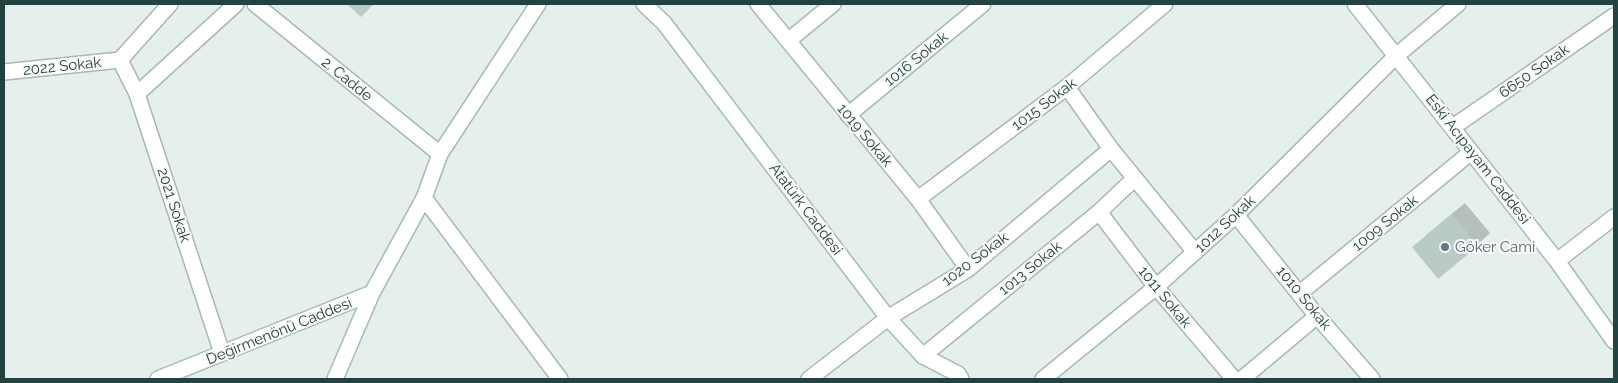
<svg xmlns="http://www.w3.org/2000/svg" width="1618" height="383" font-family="Raleway,sans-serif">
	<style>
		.shadow { fill: #0003 }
		.building { fill: #bacbc6 }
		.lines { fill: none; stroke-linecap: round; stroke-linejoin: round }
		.street-casing { stroke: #a7b8b5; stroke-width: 18 }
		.secondary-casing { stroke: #a3bcb8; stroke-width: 18 }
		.street { stroke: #fff; stroke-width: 15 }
		.secondary { stroke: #fff; stroke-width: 15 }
		.worship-dot { fill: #6b7280; stroke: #f7fbfa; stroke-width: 2 }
		.labels { text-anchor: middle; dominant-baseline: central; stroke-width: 4; stroke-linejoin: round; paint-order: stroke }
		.street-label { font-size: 15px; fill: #224340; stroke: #f7fbfa }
		.worship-label { font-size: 15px; fill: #5b616d; stroke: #f7fbfa; text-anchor: start }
	</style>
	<rect width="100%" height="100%" fill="#e5efec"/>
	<path class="shadow" d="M1465 203 1490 233 1477 245 1426 235Z"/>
	<g class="building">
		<path d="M347 4H374L361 17Z"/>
		<path d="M1452 214 1478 246 1438 279 1412 247Z"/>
	</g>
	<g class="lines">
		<defs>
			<g id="street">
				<path d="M255 4 440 154"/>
				<path d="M758 4 918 199 968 269"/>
				<path d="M789 40 833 4"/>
				<path d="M120 60 137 94 222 353"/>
				<path d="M120 60 170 4"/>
				<path d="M4 72 120 60"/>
				<path d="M1067 87 1111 149 1195 252"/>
				<path d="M137 94 236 4"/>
				<path d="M848 115 983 4"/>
				<path d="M1453 127 1614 16"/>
				<path d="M424 198 560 379"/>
				<path d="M918 199 1067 87 1165 4"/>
				<path d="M1099 212 1156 287 1234 379"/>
				<path d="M1236 215 1317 316 1372 379"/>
				<path d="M1557 261 1614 217"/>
				<path d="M1300 293 1470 153"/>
				<path d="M923 356 1099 212 1134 179"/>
				<path d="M809 379 888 318 968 269 1111 149"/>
				<path d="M1043 379 1156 287 1236 215 1396 56 1458 4"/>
				<path d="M1242 379 1317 316"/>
			</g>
			<g id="secondary">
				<path d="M644 4 664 23 888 318 923 356 958 374 961 379"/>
				<path d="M1355 4 1557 261 1614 341"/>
				<path d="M158 379 372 293"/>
				<path d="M335 379 372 293 424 198 440 154 538 4"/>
			</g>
		</defs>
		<use href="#street" class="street-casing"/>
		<use href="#secondary" class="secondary-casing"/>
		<use href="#street" class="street"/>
		<use href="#secondary" class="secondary"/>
	</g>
	<circle class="worship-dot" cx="1445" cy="247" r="5"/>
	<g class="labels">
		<g class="street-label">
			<text transform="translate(916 59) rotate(-39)">1016 Sokak</text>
			<text transform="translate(62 66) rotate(-6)">2022 Sokak</text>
			<text transform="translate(1534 71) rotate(-35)">6650 Sokak</text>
			<text transform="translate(347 79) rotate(39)">2. Cadde</text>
			<text transform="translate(1044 104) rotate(-37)">1015 Sokak</text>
			<text transform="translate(865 135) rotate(50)">1019 Sokak</text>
			<text transform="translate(1478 159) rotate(52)">Eski Acıpayam Caddesi</text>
			<text transform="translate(174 205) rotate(72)">2021 Sokak</text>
			<text transform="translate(806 209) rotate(53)">Atatürk Caddesi</text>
			<text transform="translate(1385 223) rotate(-39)">1009 Sokak</text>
			<text transform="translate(1225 224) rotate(-43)">1012 Sokak</text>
			<text transform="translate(975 259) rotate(-37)">1020 Sokak</text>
			<text transform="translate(1030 268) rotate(-39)">1013 Sokak</text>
			<text transform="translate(1165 297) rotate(51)">1011 Sokak</text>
			<text transform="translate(1304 298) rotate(51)">1010 Sokak</text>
			<text transform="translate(279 331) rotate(-22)">Değirmenönü Caddesi</text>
		</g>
		<g class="worship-label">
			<text x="1455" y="247">Göker Cami</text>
		</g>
	</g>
	<rect width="1618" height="383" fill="none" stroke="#224340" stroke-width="10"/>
</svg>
